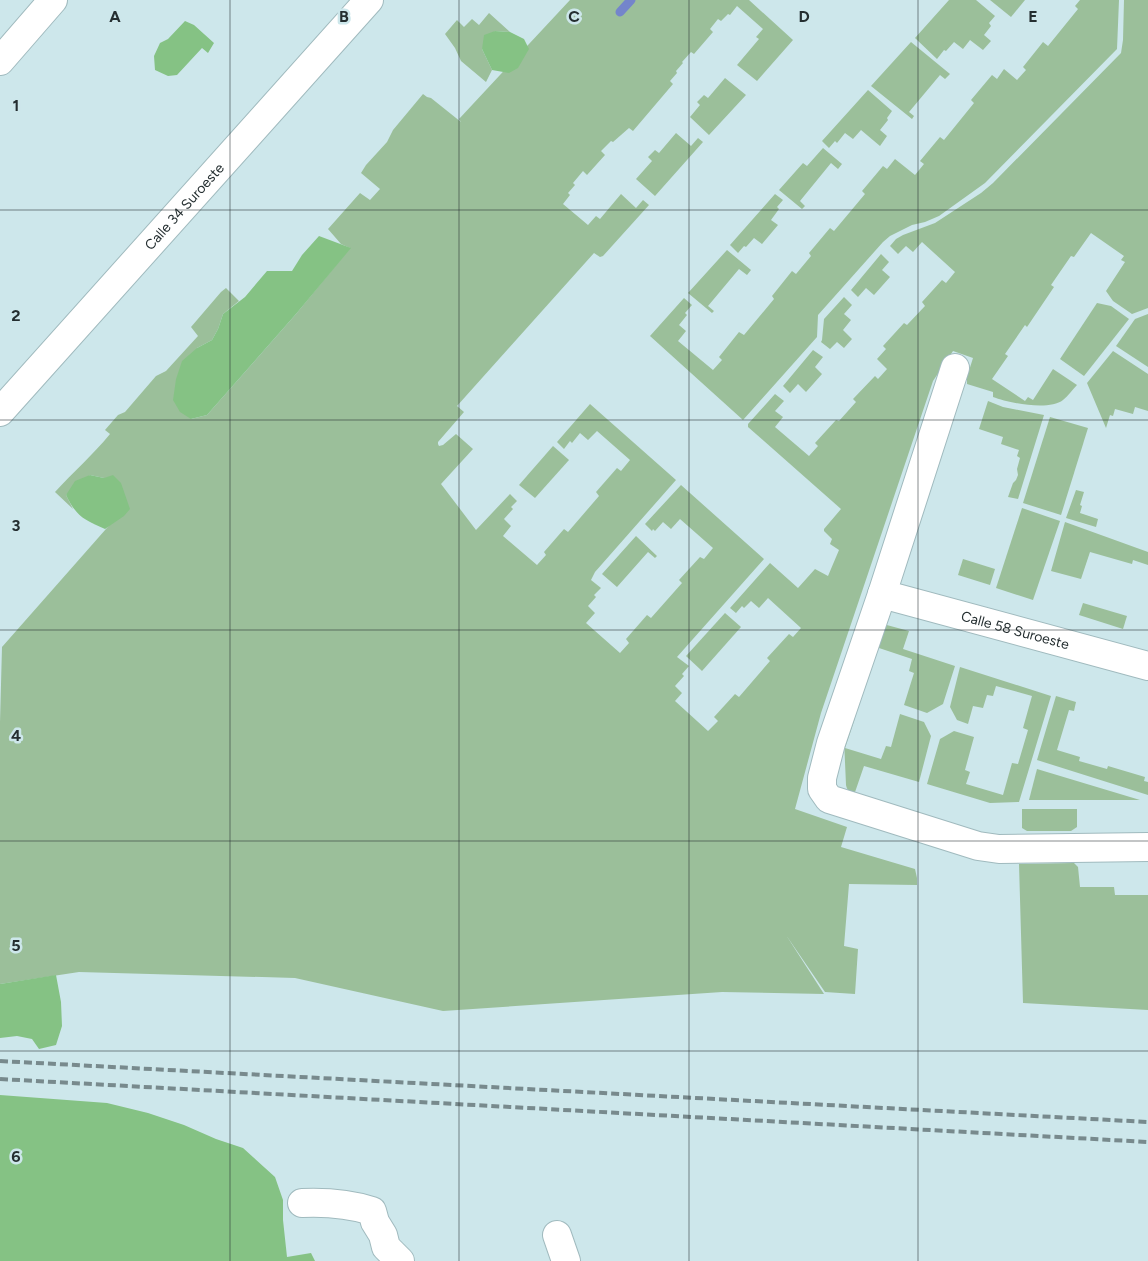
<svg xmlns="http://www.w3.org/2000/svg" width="1148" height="1261" font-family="Figtree,sans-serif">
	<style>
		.green { fill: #9bbf9a }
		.forest { fill: #85c284 }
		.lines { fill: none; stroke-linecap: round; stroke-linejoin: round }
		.stream { stroke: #7485cb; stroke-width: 9 }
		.minor-casing { stroke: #a0babe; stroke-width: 30 }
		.tertiary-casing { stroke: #a0babe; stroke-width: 30 }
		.minor { stroke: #fff; stroke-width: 28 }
		.tertiary { stroke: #fff; stroke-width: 28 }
		.rail { stroke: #788a8d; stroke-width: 4; stroke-dasharray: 8 4; stroke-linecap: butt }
		.grid { fill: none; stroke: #242e30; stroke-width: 1; stroke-opacity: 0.55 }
		.labels { text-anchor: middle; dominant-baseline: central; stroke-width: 5; stroke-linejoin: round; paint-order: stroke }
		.street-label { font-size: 14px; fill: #242e30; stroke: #cde7eb }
		.grid-label { font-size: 16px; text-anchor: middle; font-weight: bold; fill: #242e30; stroke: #cde7eb; stroke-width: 5; stroke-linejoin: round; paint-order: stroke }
	</style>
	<rect width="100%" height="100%" fill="#cde7eb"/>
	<g class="green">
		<path d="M570 0H749L793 40 757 81 737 65 759 39 756 37 763 29 737 6 730 15 728 14 721 21 718 19 710 29 713 32 694 54 691 52 682 62 683 63 676 71 677 73 670 81 673 84 633 131 629 128 613 142 611 141 601 151 605 155 587 175 583 171 573 183 575 185 568 193 570 195 563 204 588 225 596 216 600 219 621 194 636 208 643 200 649 205 603 256 600 257 594 253 457 406 464 412 438 442V444L439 446 443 445 456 434 473 449 441 484 476 530 510 494 517 501 511 507 513 509 504 519 511 526 503 536 537 565 546 555 544 552 564 529 568 532 599 496 596 492 617 468 621 471 630 460 597 431 588 440 580 433 572 443 570 441 564 449 557 442 590 404 676 480 595 572 591 580 601 588 594 595 596 597 588 606 595 613 586 623 620 653 629 643 626 639 647 615 651 618 682 583 679 580 700 557 704 559 713 548 680 519 671 529 663 522 655 531 653 529 652 531 645 524 681 485 764 559 677 657 689 666 682 674 684 676 675 686 682 693 675 701 708 731 718 721 714 717 735 694 739 697 770 661 767 658 789 634 793 637 801 628 768 598 759 608 751 601 744 608 742 606 736 613 730 608 770 563 798 588 815 569 828 576 839 550 830 544 832 539 824 531V529L841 509 748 427V424L775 394 784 401 775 411 783 417 775 427 809 456 818 446 815 443 836 420 839 421 856 402 853 399 875 376 878 379 887 369 877 359 886 349 883 346 904 323 907 325 925 306 922 302 942 280 946 283 955 272 922 242 913 252 906 246 898 254 890 246 896 239 903 235 935 223 981 193 993 183 1121 53 1123 40 1124 0H1148V308L1132 314 1113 301 1106 291 1125 262 1121 260 1124 256 1091 233 1074 257 1071 256 1051 285 1054 287 1027 327 1025 325 1005 354 1008 356 992 379 1025 401 1028 397 1033 400 1053 369 1077 385C1072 390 1068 396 1063 400 1049 411 1009 403 993 397V392L967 384V377L973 358 953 351 933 381 821 713 795 809 847 827 841 847 915 869 917 878V885L849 884 844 946 858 949 855 994 825 992 786 935 824 994 722 992 443 1011 295 978 79 972 0 984V722L2 647 128 504 104 478 90 475 66 495 73 509 55 492C73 472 93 455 110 434L105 430 118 415 125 412 156 376 166 371 198 336 191 327 221 292 226 288 239 301 223 314 218 329 212 340 197 348 191 419 207 415 296 314 350 248 341 244 328 229 360 193 370 200 380 189 361 173 366 165 387 142 393 130 423 94 427 97 431 98 461 122 459 119Z"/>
		<path d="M949 0H976L995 16 989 23 991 26 984 35 991 41 983 50 970 40 963 49 954 42 946 51 944 50 937 59 915 38Z"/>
		<path d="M990 0H1025L1011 17Z"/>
		<path d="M1080 0H1119L1117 49 985 183 939 216 925 222 912 225 890 236 883 242 818 315 817 337 743 420 650 336 684 298 692 305 685 313 687 315 679 325 686 331 678 341 713 370 722 360 719 357 739 332 744 335 774 299 772 296 792 271 796 274 811 256 809 253 830 228 834 231 865 194 862 191 883 166 887 169 895 159 915 175 924 164 920 161 940 137 944 140 974 103 971 100 992 75 997 79 1004 69 1017 80 1026 70 1023 67 1043 42 1048 46 1078 9 1075 6Z"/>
		<path d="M489 13 510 32 495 31 482 49 492 70 486 82 461 61 455 48 445 34 457 20 464 27 472 19 479 25Z"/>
		<path d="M911 42 950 74 945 79 940 75 909 112 914 116 912 119 871 86Z"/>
		<path d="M725 78 746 95 709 135 690 117 700 105 697 102 704 95 708 98Z"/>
		<path d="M868 90 892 111 887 118 888 120 880 130 887 136 880 146 861 130 853 139 845 133 837 143 835 141 829 148 822 141Z"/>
		<path d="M676 133 691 146 698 138 703 142 655 196 636 179 652 161 648 157 655 150 659 153Z"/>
		<path d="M823 148 842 164 838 169 831 163 800 201 805 206 802 209 779 190 803 163 807 166Z"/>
		<path d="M775 194 783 200 777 207 779 209 771 220 778 225 762 244 754 238 746 247 744 246 738 253 730 245Z"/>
		<path d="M727 250 751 270 747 275 739 269 708 306 714 311 712 313 688 293Z"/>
		<path d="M881 254 889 262 882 270 890 277 874 295 866 288 858 297 851 290Z"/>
		<path d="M844 297 852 305 844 314 851 320 843 330 852 339 844 348 837 342 830 349 821 342 822 340 824 319Z"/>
		<path d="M1097 303 1111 306 1129 319 1084 376 1060 359Z"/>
		<path d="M1148 314V367L1116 346 1135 319Z"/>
		<path d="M813 350 823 357 815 367 822 374 806 392 798 384 790 393 783 386Z"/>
		<path d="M1113 351 1148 374V411L1135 407 1133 414 1115 409 1113 416 1110 415 1106 428 1087 383Z"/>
		<path d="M988 401 1003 407 1044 415 1018 499 1008 497 1013 483 1016 480 1018 475 1017 469 1020 458 1017 456 1019 450 1001 444 1003 437 979 429Z"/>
		<path d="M1050 417 1088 428 1061 515 1023 503Z"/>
		<path d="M553 446 569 460 535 498 519 485Z"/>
		<path d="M1076 490 1084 492 1080 505 1082 506 1080 513 1098 519 1096 527 1066 518Z"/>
		<path d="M1022 508 1060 521 1033 600 996 588Z"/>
		<path d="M1065 522 1148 552V565L1133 560 1132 564 1090 552 1081 579 1051 571Z"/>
		<path d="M636 536 657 556 655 558 648 552 617 587 602 574Z"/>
		<path d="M963 559 995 569 990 585 958 575Z"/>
		<path d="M1083 603 1127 616 1123 629 1079 615Z"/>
		<path d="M725 613 741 627 702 671 686 656Z"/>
		<path d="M883 624 909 631 903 649 955 666 943 704 927 713 904 705 914 673 909 671 912 659 876 647Z"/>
		<path d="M960 667 1051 696 1019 802 990 803 927 784 940 739 954 731 974 737 965 770 970 772 966 784 1003 795 1012 763 1018 764 1028 730 1023 728 1032 696 996 686 993 696 987 695 983 708 973 706 968 724 957 720 950 707Z"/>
		<path d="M1056 696 1076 702 1074 711 1069 710 1057 750 1080 757 1079 761 1107 769 1108 766 1145 777 1144 781 1148 782V795L1037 760Z"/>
		<path d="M900 714 924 722 931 736 919 782 864 766 854 795C849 792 847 790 846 785L844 739 851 717 855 718 845 748 881 759 886 746 891 747Z"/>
		<path d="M1037 769 1140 800H1029Z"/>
		<path d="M1022 809H1077V827L1071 831H1027L1022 828Z"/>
		<path d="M1074 863 1078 867 1080 887H1114L1115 895H1148V1010L1023 1003 1019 864Z"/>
	</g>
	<g class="forest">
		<path d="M185 21 194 25 214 43 208 53 202 48 177 75 168 76 155 70 154 56 160 43 168 39Z"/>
		<path d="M495 31 510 32 524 39 529 49 518 68 509 73 492 70 482 49 484 35Z"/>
		<path d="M319 236 351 248 296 314 207 415 191 419 180 412 173 400 176 379 182 361 197 348 212 340 218 329 223 314 245 297 267 271H292L302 255Z"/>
		<path d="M90 475 104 478 113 475 121 483 130 509 124 516 105 529C84 520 76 516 66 495L75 481Z"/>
		<path d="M56 975 61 1002 62 1026 56 1045 39 1049 32 1039 17 1036 0 1038V984Z"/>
		<path d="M0 1095 107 1103 148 1113 184 1125 216 1139 243 1148 275 1177 283 1200V1220L287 1257 311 1253 315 1261H0Z"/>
	</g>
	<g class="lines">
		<path class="stream" d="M620 12 631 0"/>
		<defs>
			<g id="minor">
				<path d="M955 368 882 594 831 743 822 778V789L829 799 978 846 999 849 1148 847"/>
				<path id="s1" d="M0 412 369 0"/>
				<path id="s2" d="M882 594 1148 666"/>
				<path d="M302 1203C325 1202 350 1204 372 1211L375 1222 383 1235 386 1247 400 1261"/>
				<path d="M557 1235 566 1261"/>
			</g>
			<path id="tertiary" d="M0 61 53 0"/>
		</defs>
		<use href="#minor" class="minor-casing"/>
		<use href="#tertiary" class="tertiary-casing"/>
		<use href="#minor" class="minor"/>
		<use href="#tertiary" class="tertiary"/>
		<g class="rail">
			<path d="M0 1061 1148 1122"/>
			<path d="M0 1079 1148 1142"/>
		</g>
	</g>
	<path class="grid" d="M230 0V1261M459 0V1261M689 0V1261M918 0V1261M0 210H1148M0 420H1148M0 630H1148M0 841H1148M0 1051H1148"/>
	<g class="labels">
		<g class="street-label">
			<text stroke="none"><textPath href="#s1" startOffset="276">Calle 34 Suroeste</textPath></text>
			<text stroke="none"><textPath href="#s2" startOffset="138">Calle 58 Suroeste</textPath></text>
		</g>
	</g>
	<g class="grid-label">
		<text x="115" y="22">A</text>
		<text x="344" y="22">B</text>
		<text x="574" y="22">C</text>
		<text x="804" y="22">D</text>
		<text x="1033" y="22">E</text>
		<text x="16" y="111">1</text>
		<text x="16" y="321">2</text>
		<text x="16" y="531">3</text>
		<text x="16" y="741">4</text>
		<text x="16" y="951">5</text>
		<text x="16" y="1162">6</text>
	</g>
</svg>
